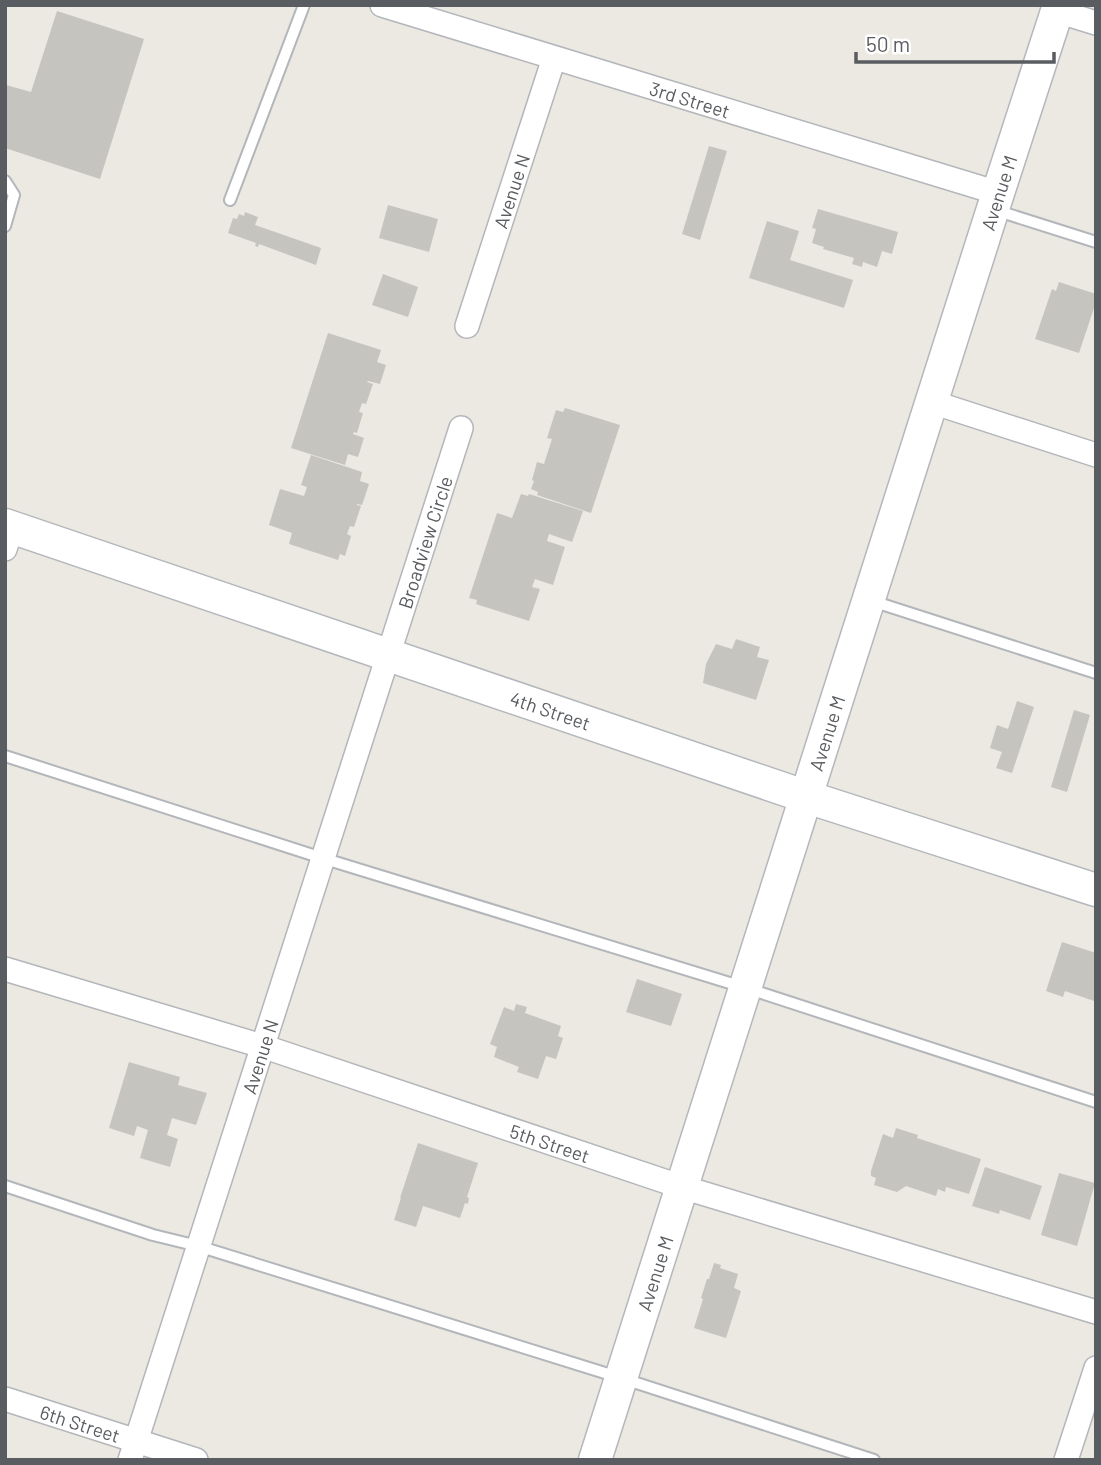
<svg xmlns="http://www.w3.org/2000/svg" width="1101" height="1465" font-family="Barlow,sans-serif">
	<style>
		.building { fill: #c6c4be }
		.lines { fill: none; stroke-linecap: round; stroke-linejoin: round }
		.lane-casing { stroke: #b3b6ba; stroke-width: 14 }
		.street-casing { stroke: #b3b6ba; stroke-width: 26 }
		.secondary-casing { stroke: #b4b7bc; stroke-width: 35 }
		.lane { stroke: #fff; stroke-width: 10 }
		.street { stroke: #fff; stroke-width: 23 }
		.secondary { stroke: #fff; stroke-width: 32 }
		.labels { text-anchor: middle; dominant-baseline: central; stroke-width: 7; stroke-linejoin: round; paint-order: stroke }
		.street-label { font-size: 19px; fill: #595c60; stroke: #fff }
	</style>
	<rect width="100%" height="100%" fill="#ebe9e1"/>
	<g class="building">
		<path d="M57 11 144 39 100 179 5 148 6 85 31 92Z"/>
		<path d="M709 146 727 151 700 240 682 234Z"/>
		<path d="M388 205 438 219 429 252 379 238Z"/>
		<path d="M818 209 898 232 892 254 882 251 877 267 863 262 862 267 852 264 854 258 823 249 824 247 812 243 816 229 812 228Z"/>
		<path d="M245 212 258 217 255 225 321 248 316 265 259 244 258 247 255 246 256 243 228 233 233 218 237 219 239 214 244 216Z"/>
		<path d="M767 221 799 231 790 260 853 280 844 308 749 278Z"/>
		<path d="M383 274 418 287 408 317 372 305Z"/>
		<path d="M1059 282 1096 294V302L1079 353 1035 339 1052 289 1056 291Z"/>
		<path d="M328 333 381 350 377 362 386 365 380 384 368 381 367 382 373 384 366 404 362 403 359 412 363 413 357 433 354 432 353 434 364 438 358 457 348 454 345 465 291 448Z"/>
		<path d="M565 408 620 425 591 513 537 495 538 492 531 489 534 481 532 480 537 462 544 464 552 439 547 438 556 410 563 412Z"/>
		<path d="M311 455 362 472 360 481 369 484 362 505 357 504V505L361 506 354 527 350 526 347 534 351 536 345 556 340 554 338 560 289 544 292 533 269 525 280 489 304 496 307 487 301 485Z"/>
		<path d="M521 494 528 496 529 494 583 511 572 542 549 534 547 541 565 547 553 585 535 579 532 587 540 589 529 621 476 604 477 600 469 598 497 513 512 518Z"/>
		<path d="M736 639 760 647 757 657 769 660 756 700 703 683 706 664 716 644 732 649Z"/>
		<path d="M1017 701 1034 707 1012 773 996 768 1002 752 990 748 997 725 1008 729Z"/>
		<path d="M1074 710 1090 715 1067 792 1051 787Z"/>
		<path d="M1062 942 1096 953V996L1094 1001 1065 991 1063 997 1046 991Z"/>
		<path d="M637 979 682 994 671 1026 626 1012Z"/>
		<path d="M516 1004 527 1007 525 1013 561 1026 558 1036 563 1038 556 1059 546 1056 538 1079 517 1072 519 1067 494 1057 497 1047 490 1044 504 1007 514 1011Z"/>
		<path d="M129 1062 180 1077 178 1085 207 1093 196 1125 172 1118 167 1135 178 1139 170 1167 140 1158 148 1130 137 1126 134 1136 109 1128Z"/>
		<path d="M896 1128 918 1135 917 1138 981 1159 969 1194 946 1187 945 1192 938 1189 936 1196 906 1186 897 1192 874 1185 876 1178 871 1176V1171L883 1134 893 1138Z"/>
		<path d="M418 1143 478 1163 467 1197 469 1198 468 1204 465 1203 460 1218 423 1206 416 1227 394 1220 401 1198H400Z"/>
		<path d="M985 1167 1042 1186 1030 1220 1000 1210 999 1214 972 1206Z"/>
		<path d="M1059 1173 1095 1183 1077 1246 1041 1235Z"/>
		<path d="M714 1263 721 1265 720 1268 738 1274 734 1288 741 1291 726 1338 694 1328 703 1299 701 1298 707 1279H709Z"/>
	</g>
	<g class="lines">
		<defs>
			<g id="lane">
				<path d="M5 181 14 195 5 226"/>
				<path d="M230 200 304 5"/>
				<path d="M995 210 1096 242"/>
				<path d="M872 601 1096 673"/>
				<path d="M5 756 322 858 746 988 1096 1102"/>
				<path d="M5 1186 153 1235 198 1246 621 1378 874 1460"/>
			</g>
			<g id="street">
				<path id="s1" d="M382 5 998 193"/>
				<path d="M1057 11 1096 23"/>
				<path id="s2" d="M467 326 554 58"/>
				<path d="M932 402 1096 455"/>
				<path d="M5 549 12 528"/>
				<path id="s3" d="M5 969 262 1046 682 1187 1096 1312"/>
				<path id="s4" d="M5 1399 196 1460"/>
				<path id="s5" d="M130 1460 461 428"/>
				<path d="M1066 1460 1096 1368"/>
			</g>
			<g id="secondary">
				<path id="s6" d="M5 525 807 797 1096 890"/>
				<path id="s7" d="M595 1460 998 193 1059 5"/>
			</g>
		</defs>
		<use href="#lane" class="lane-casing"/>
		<use href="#street" class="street-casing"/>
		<use href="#secondary" class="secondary-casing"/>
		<use href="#lane" class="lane"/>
		<use href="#street" class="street"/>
		<use href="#secondary" class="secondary"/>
	</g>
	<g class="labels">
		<g class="street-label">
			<text stroke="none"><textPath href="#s1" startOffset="322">3rd Street</textPath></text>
			<text stroke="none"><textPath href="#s2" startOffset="142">Avenue N</textPath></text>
			<text stroke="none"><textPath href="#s7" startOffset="1330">Avenue M</textPath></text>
			<text stroke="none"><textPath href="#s5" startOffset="964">Broadview Circle</textPath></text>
			<text stroke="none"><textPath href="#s6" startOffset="576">4th Street</textPath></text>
			<text stroke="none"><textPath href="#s7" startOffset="763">Avenue M</textPath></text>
			<text stroke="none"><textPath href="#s5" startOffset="424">Avenue N</textPath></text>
			<text stroke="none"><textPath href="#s3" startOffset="572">5th Street</textPath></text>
			<text stroke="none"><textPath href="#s7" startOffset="196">Avenue M</textPath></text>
			<text stroke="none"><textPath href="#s4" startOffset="79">6th Street</textPath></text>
		</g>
	</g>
	<rect width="1101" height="1465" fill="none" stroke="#595c60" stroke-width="14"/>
	<path d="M856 52v10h198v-10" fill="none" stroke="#595c60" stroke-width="3.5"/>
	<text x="866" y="52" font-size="21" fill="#595c60" stroke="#ffffff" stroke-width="5" paint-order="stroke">50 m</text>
</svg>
